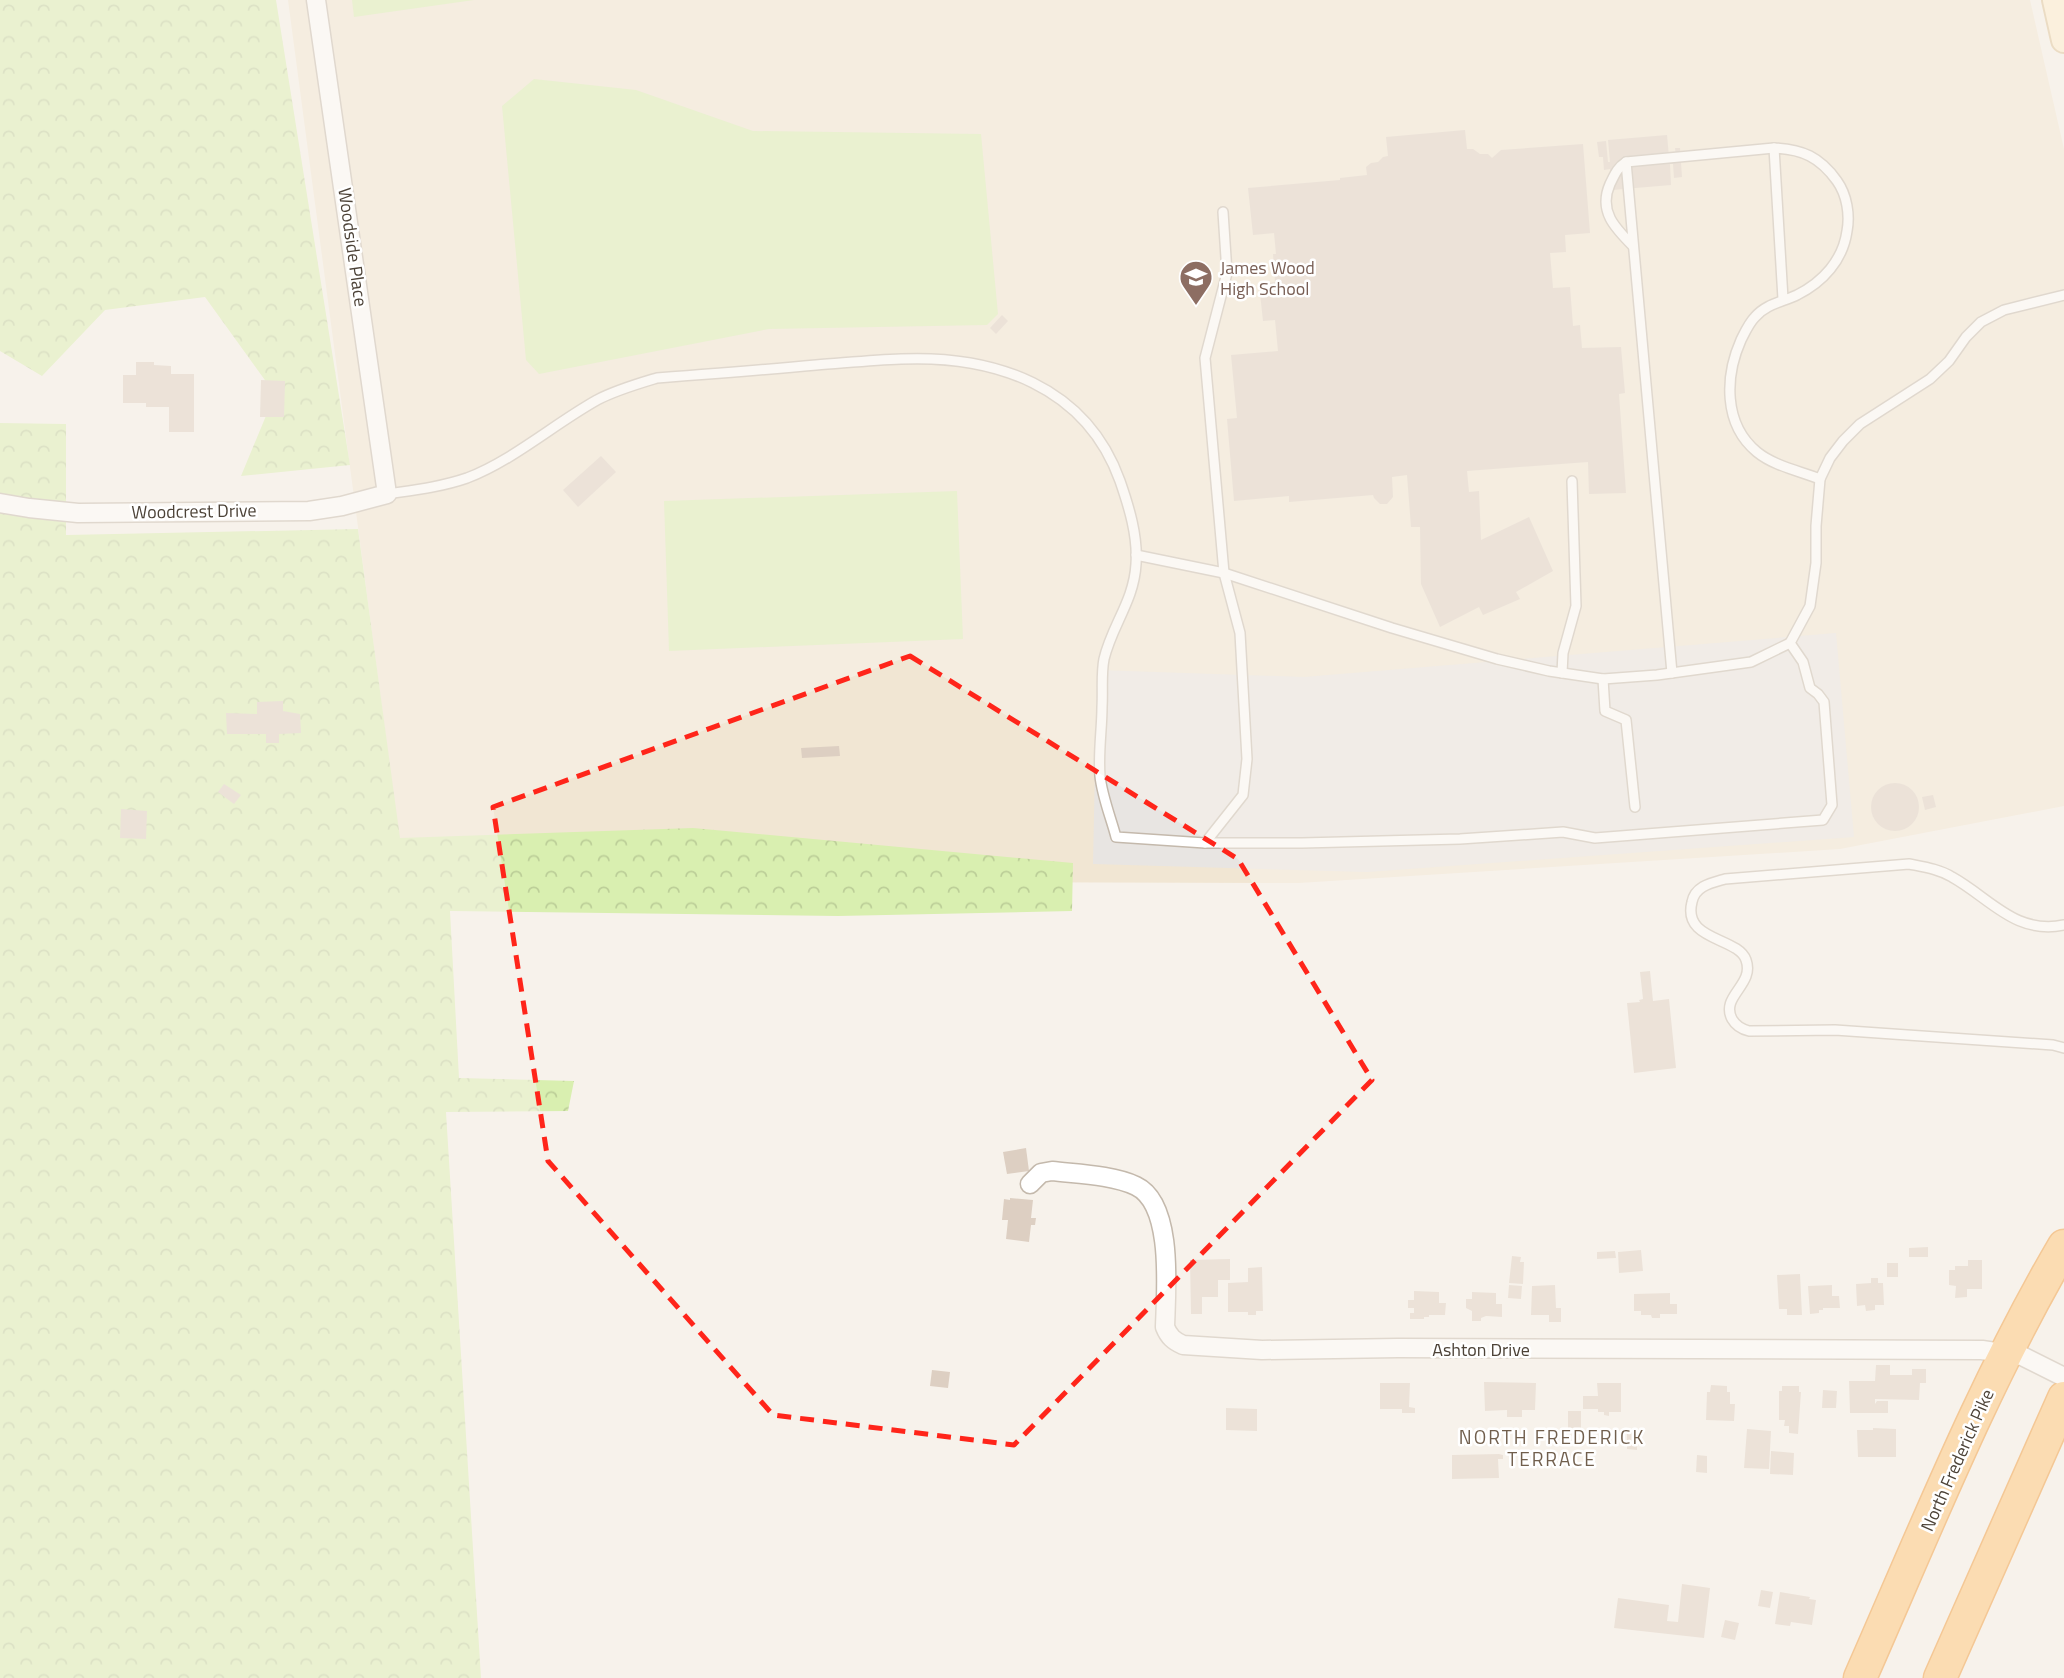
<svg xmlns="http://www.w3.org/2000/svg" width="2064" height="1678" font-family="'Titillium Web',sans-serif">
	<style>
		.education { fill: #f1e6d3 }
		.forest { fill: url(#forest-crowns) }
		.park { fill: #d9efb0 }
		.parking { fill: #e8e5e2 }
		.building { fill: #ddcfc2 }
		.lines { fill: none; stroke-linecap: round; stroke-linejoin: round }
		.lane-casing { stroke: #c4b9ac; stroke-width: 12 }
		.street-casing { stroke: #c4b9ac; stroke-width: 21 }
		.secondary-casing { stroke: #dcc296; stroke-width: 28 }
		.highway-casing { stroke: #ef942d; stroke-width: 35 }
		.lane { stroke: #fff; stroke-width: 9 }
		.street { stroke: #fff; stroke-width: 18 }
		.secondary { stroke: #ffeecd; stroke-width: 24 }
		.highway { stroke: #ffc06e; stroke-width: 32 }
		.marked { fill: none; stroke: #ff251a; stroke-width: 5; stroke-dasharray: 14 9; stroke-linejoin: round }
		.labels { text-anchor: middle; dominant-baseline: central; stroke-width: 5; stroke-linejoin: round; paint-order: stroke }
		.street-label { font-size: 18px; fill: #4c4237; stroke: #fff }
		.education-label { font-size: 18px; fill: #785e54; stroke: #fff; text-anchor: start }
		.neighbourhood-label { font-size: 19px; letter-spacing: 2px; fill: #715f4d; stroke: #fff }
	</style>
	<defs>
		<pattern id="forest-crowns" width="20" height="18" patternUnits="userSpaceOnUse" patternTransform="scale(1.75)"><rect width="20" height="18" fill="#d9efb0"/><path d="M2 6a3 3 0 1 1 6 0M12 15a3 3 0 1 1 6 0" fill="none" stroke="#bcce98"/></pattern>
	</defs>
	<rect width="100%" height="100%" fill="#f7f2eb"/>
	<path class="education" d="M288 0H2030L2064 149V806L1840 849 1299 883 405 881Z"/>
	<g class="forest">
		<path d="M0 0H276L350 465 241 476 275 394 205 297 105 310 42 376 0 351Z"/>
		<path d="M0 423 66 424V535L358 529 400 838 693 828 1073 863 1072 911 838 916 450 911 459 1078 574 1081 568 1111 446 1112 481 1678H0Z"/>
	</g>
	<g class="park">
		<path d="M352 0H474L354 17Z"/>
		<path d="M534 79 636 90 753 131 981 134 998 314 987 325 769 329 539 374 526 360 502 106Z"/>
		<path d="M957 491 963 639 669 651 664 501Z"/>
	</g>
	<path class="parking" d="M1836 633 1854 837 1367 872 1093 864 1097 670 1304 677Z"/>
	<g class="building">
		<path d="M1465 130 1467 149H1473L1480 154H1488L1492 158 1501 150 1583 144 1590 233 1565 235 1566 252 1550 253 1553 288 1570 287 1573 326 1580 325 1582 348 1621 347 1625 393 1619 394 1626 493 1589 494 1588 462 1467 471 1469 492 1479 491 1481 540 1529 517 1553 571 1516 592 1520 599 1483 615 1479 607 1440 627 1421 584 1420 527H1411L1407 475 1392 477 1393 497 1387 504H1380L1374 498 1373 495 1289 502V496L1234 501 1227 419 1237 418 1231 355 1278 351 1275 320 1263 321 1259 284 1275 282 1273 254H1276L1274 233 1253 235 1248 188 1340 180V178L1367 175 1366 167 1371 163 1378 162 1383 157 1388 156 1386 137Z"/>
		<path d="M1667 135 1669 157 1676 156 1675 148H1680L1682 177 1674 178 1673 164H1670L1671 185 1612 190 1610 169 1604 170 1603 157H1599L1597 142 1606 141 1608 162H1610L1608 140Z"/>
		<path d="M1002 315 1008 321 996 334 990 328Z"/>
		<path d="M136 362H154V365L171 366V374H194V432H169V407H146V403H123V375H136Z"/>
		<path d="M261 380 285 381 284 417H260Z"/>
		<path d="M601 456 616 472 578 507 563 490Z"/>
		<path d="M283 701V711L300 714 301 733 279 734V743H266V734H227L226 713 257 714V702Z"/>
		<path d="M839 746 840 756 802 758 801 748Z"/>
		<circle cx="1895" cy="807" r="24"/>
		<path d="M224 784 241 795 234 804 218 792Z"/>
		<path d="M1933 795 1936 807 1925 810 1922 797Z"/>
		<path d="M121 809 147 811 146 839 120 838Z"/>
		<path d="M1650 971 1653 1001 1669 999 1676 1068 1634 1073 1627 1003 1640 1002 1639 1000 1643 999 1640 972Z"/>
		<path d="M1026 1148 1029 1171 1007 1174 1003 1152Z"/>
		<path d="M1010 1198 1033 1200 1031 1218H1036L1035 1225H1031L1029 1242 1006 1239 1008 1220H1002L1004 1199 1010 1200Z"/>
		<path d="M1928 1247V1257H1909V1248Z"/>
		<path d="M1641 1250 1643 1271 1619 1273 1618 1252Z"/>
		<path d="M1615 1251 1616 1258 1597 1259V1252Z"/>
		<path d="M1512 1256 1521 1257 1520 1262H1524L1523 1284 1509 1283Z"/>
		<path d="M1230 1259V1280H1218V1297H1202V1314H1191L1190 1260Z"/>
		<path d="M1968 1260H1982V1289H1967V1297L1955 1298 1956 1286 1949 1285V1270H1955V1266H1968Z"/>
		<rect x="1887" y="1263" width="11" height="14"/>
		<path d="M1262 1267 1263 1311H1256V1315H1248V1312H1228V1283L1248 1282V1268Z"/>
		<path d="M1800 1274 1802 1315H1787V1309H1779L1777 1275Z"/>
		<path d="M1871 1278H1878V1283H1883L1884 1305H1875V1310L1866 1311 1865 1305 1857 1306 1856 1284 1871 1283Z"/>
		<path d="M1509 1285 1522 1286 1521 1299 1508 1298Z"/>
		<path d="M1555 1285 1556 1308H1561V1322H1549V1315H1531L1532 1286Z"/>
		<path d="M1832 1285V1296H1839L1840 1308H1823V1310H1819V1313L1810 1314 1808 1286Z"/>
		<path d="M1414 1291 1439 1292V1303H1446L1445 1315H1429V1317H1424V1319H1410V1313H1414V1308H1408V1300H1414Z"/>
		<path d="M1472 1292 1496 1293V1304H1502V1317L1486 1316 1481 1318V1321H1472V1311L1466 1308V1299H1472Z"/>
		<path d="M1670 1293V1304H1677V1314H1660V1318H1652L1651 1315H1641V1311H1634V1294Z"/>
		<path d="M1876 1365H1890V1375H1912V1369H1926V1383H1920L1919 1400 1875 1399V1404L1877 1401H1888V1413H1850L1849 1381H1875Z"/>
		<path d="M932 1370 950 1372 948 1388 930 1386Z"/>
		<path d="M1484 1382 1536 1383 1535 1410H1522V1417H1507V1410L1485 1411Z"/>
		<path d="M1380 1383H1410L1409 1407 1415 1408V1413H1402V1409H1380Z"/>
		<path d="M1597 1383H1621V1412H1609V1416L1604 1415V1412H1598V1409H1583V1396H1598Z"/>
		<path d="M1711 1385 1727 1386V1392H1730V1404H1735L1734 1421 1706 1420 1707 1392H1710Z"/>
		<path d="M1782 1386H1799V1392H1801L1798 1434 1789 1433V1426H1784L1785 1420H1779V1391H1782Z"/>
		<path d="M1823 1390 1837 1391 1836 1408H1822Z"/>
		<path d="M1226 1408 1257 1409V1431L1226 1430Z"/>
		<rect x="1568" y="1411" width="13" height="17"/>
		<path d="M1873 1428 1896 1429V1457H1858L1857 1430H1873Z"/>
		<path d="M1747 1429 1771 1431 1769 1469 1744 1468Z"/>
		<path d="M1627 1432H1637V1450L1627 1449Z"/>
		<path d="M1771 1451 1794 1453 1793 1475 1770 1474Z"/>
		<path d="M1499 1454 1503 1455V1459H1498L1499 1478 1452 1479V1455Z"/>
		<path d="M1697 1455 1707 1456V1473L1696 1472Z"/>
		<path d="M1682 1584 1710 1588 1704 1638 1614 1628 1618 1598 1669 1605 1667 1621 1678 1622Z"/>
		<path d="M1761 1590 1773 1592 1770 1608 1758 1606Z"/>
		<path d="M1780 1592 1810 1597 1809 1599 1816 1600 1812 1625 1791 1622 1790 1626 1775 1624Z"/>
		<path d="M1725 1620 1739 1623 1735 1640 1721 1637Z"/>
	</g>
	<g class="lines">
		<defs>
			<g id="lane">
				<path d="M1626 162 1672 673"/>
				<path d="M1633 246C1615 228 1598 211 1610 184 1615 174 1617 168 1626 162L1774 148"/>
				<path d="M1783 299 1774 148C1802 149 1820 157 1837 181 1847 195 1850 215 1847 231 1843 260 1823 282 1797 295 1782 302 1766 304 1755 317 1749 323 1745 332 1741 340 1725 376 1723 424 1757 452 1774 466 1800 471 1820 479"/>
				<path d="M387 494C414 490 441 487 467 478 512 461 554 424 597 400 616 390 637 384 657 378 710 374 763 370 816 365 844 363 873 360 901 359 995 355 1086 386 1120 481 1129 507 1138 536 1136 564 1134 601 1112 625 1104 659 1101 674 1103 691 1102 707 1102 729 1098 753 1100 776 1102 796 1111 818 1116 837L1205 843H1302L1460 839 1563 832 1595 838 1823 820 1832 805 1824 702 1818 694 1810 688 1803 662 1790 643 1810 606 1816 563V526L1820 479 1830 458 1843 441 1860 424 1930 379 1949 361 1966 337 1981 322 2004 310 2064 295"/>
				<path d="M1136 555 1224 573 1392 628 1497 659 1549 671 1603 679 1657 675 1751 662 1790 643"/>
				<path d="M1562 673 1563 653 1576 606 1572 481"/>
				<path d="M1603 679 1605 711 1626 720 1635 807"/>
				<path d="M1205 843 1243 795 1247 759 1240 633 1224 573 1205 358 1227 273 1223 212"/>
				<path d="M2064 925C2015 935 1990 898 1952 877 1939 869 1924 867 1909 864L1725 879C1711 883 1695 886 1692 902 1682 941 1738 937 1746 960 1755 985 1720 996 1732 1019 1736 1026 1741 1029 1749 1031L1835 1030 2053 1045 2064 1048"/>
			</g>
			<g id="street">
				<path d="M0 503 29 508 78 513 309 511 342 506 387 494 316 0"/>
				<path d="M1030 1184 1041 1173 1052 1171C1077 1174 1113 1175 1136 1186 1174 1204 1166 1291 1165 1327 1169 1337 1174 1341 1183 1345L1262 1350 1398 1348 1982 1350 2022 1356 2064 1377"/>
			</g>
			<path id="secondary" d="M2055 0 2064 40"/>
			<g id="highway">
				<path d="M1860 1678C1924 1533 1983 1384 2064 1246"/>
				<path d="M1940 1678 2064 1398"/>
			</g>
		</defs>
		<use href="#lane" class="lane-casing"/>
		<use href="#street" class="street-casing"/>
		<use href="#secondary" class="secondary-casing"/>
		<use href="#highway" class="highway-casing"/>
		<use href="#lane" class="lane"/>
		<use href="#street" class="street"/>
		<use href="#secondary" class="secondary"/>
		<use href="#highway" class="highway"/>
	</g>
	<path d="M0 0H2064V1678H0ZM910 656 1238 859 1372 1080 1014 1445 773 1415 548 1161 493 807Z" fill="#f7f2eb" fill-opacity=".55" fill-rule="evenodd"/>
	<path class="marked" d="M910 656 1238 859 1372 1080 1014 1445 773 1415 548 1161 493 807Z"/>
	<defs>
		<symbol id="school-pin" viewBox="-11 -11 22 30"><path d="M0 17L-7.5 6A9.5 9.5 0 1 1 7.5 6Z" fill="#8d6e63" stroke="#fff"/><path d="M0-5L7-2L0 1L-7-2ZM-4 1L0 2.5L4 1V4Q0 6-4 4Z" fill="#fff"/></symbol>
	</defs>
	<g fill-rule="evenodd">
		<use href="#school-pin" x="1177" y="258" width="38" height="52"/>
	</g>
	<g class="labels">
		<g class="street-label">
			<text transform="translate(353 247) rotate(82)">Woodside Place</text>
			<text transform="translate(194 511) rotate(-1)">Woodcrest Drive</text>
			<text x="1481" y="1349">Ashton Drive</text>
			<text transform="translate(1957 1460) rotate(-66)">North Frederick Pike</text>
		</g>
		<g class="education-label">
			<text x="1220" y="267">James Wood<tspan x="1220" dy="21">High School</tspan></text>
		</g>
		<g class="neighbourhood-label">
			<text x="1552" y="1436">NORTH FREDERICK<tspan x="1552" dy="22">TERRACE</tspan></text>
		</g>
	</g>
</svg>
